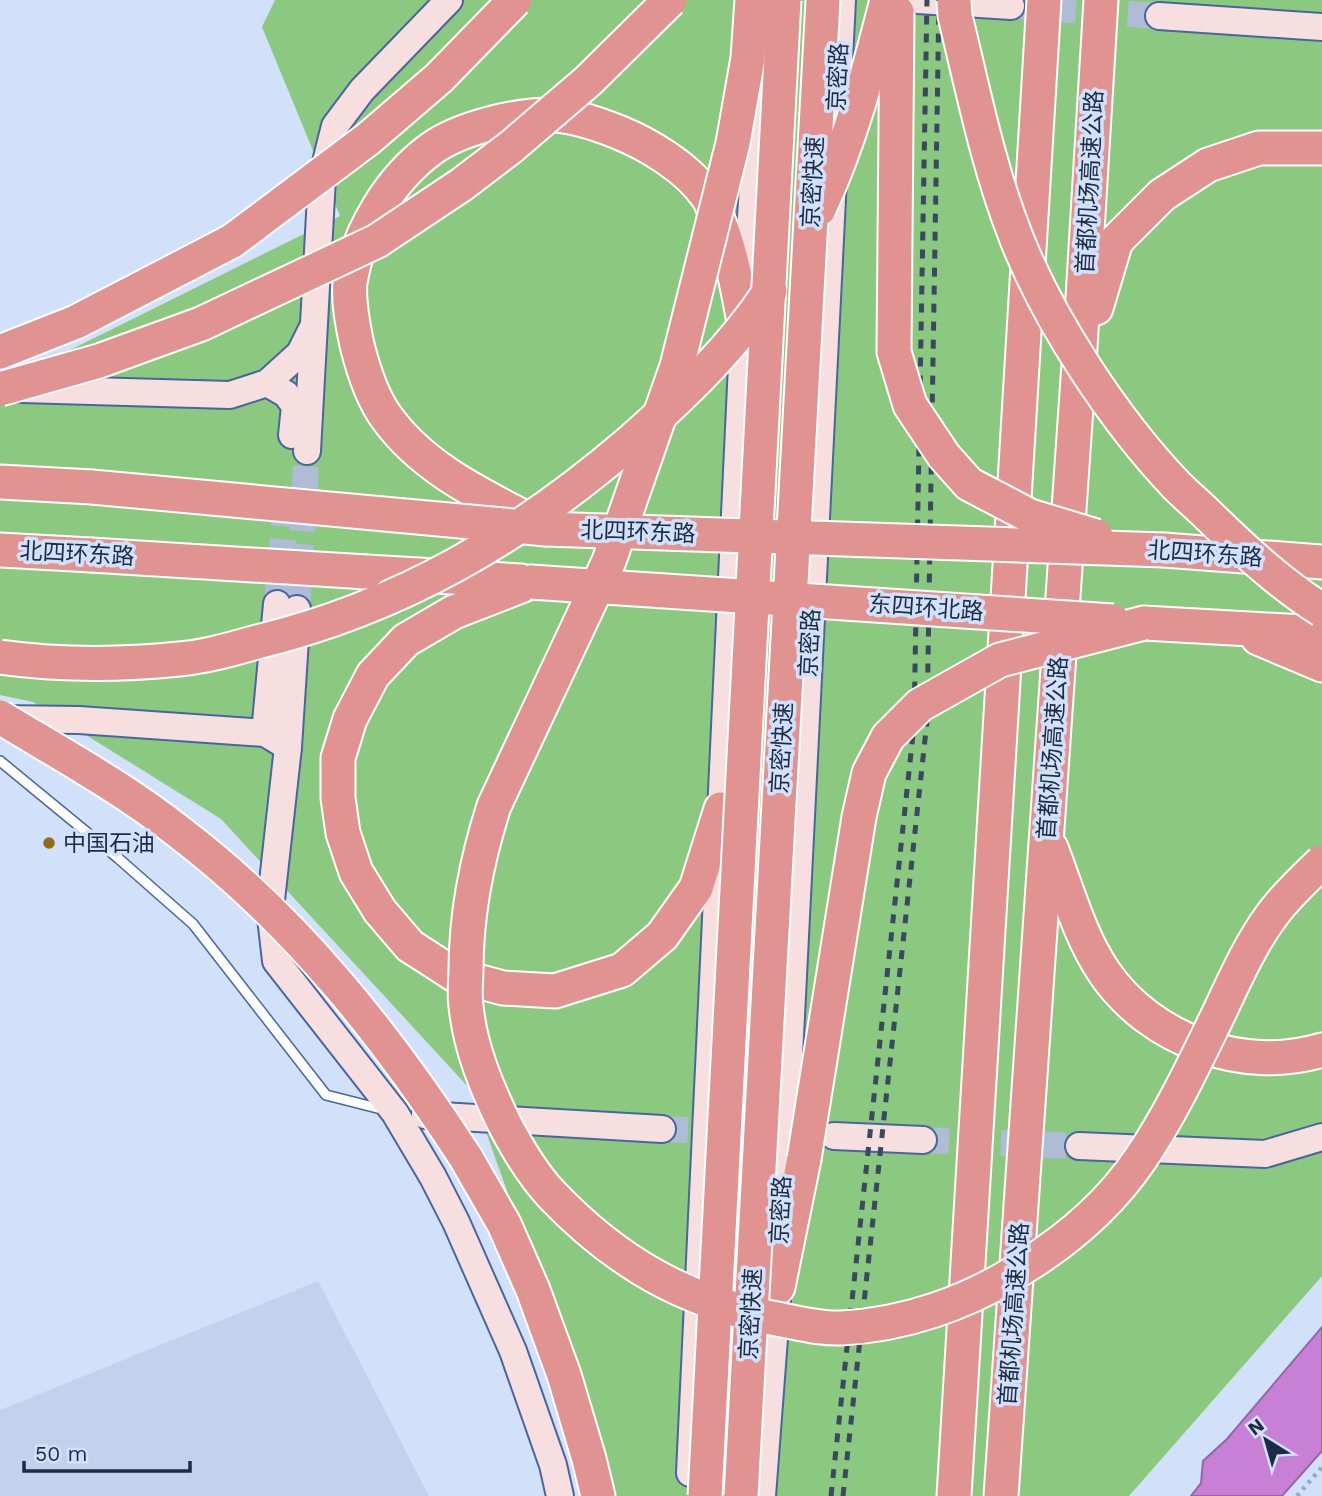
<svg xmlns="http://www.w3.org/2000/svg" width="1322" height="1496" font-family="'Work Sans','Noto Sans SC',sans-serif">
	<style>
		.built { fill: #c2d2ee }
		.green { fill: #8bc981 }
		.water { fill: #c780d5; stroke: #9466a9; stroke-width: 2 }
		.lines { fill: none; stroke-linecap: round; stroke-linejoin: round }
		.secondary-tunnel { stroke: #aebdd5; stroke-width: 26; stroke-dasharray: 26 13; stroke-linecap: butt }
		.lane-casing { stroke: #47669f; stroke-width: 12 }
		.secondary-casing { stroke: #47669f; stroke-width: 30 }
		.highway-casing { stroke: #fff; stroke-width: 37 }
		.path { stroke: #9baac2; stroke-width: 4.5; stroke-dasharray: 3.5 5; stroke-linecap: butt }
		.lane { stroke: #fff; stroke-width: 9 }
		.secondary { stroke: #f6dfde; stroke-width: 26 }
		.highway { stroke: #e19391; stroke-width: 33 }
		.rail { stroke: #3a4860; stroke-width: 5; stroke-dasharray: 9 9; stroke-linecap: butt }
		.highway-bridge-casing { stroke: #fff; stroke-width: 37; stroke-linecap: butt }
		.highway-bridge { stroke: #e19391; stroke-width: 33 }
		.poi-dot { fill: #936b14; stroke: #d2e1fa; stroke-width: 2.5 }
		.labels { text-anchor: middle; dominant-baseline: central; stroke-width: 7; stroke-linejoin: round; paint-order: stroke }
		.street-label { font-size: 23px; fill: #1d2b43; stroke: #d2e1fa }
		.poi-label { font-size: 23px; fill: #1d2b43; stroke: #d2e1fa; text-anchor: start }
	</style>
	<rect width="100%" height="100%" fill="#d2e1fa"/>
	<path class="built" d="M318 1281 429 1496H0V1410Z"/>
	<path class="green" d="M275 0H1322V1276L1129 1496H616L471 1090 221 819 33 702 0 695V375L60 355 340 216 262 27Z"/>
	<path class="water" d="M1322 1327V1451L1282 1496H1191L1201 1483 1203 1461 1227 1439Z"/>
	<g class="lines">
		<g class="secondary-tunnel">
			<path d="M1011 6 1159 16"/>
			<path d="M277 604 286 505"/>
			<path d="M297 609 307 451"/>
			<path d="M662 1129 779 1134"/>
			<path d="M923 1140 1079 1146"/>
		</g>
		<defs>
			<path id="lane" d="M0 761 118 858 193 924 326 1095 385 1110"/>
			<g id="secondary">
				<path d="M918 0 1011 6"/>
				<path d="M1159 16 1322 27"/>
				<path d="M267 383 286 394 295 406 292 435"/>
				<path d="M22 389 230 395 267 383 300 353 312 329"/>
				<path d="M307 451 322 178 335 126 362 90 449 0"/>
				<path d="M297 609 288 747 270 909 276 961 395 1113 433 1177 456 1222 513 1351 553 1465 560 1496"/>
				<path d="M2 719 79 720 265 733 288 747"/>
				<path d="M265 733 277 604"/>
				<path d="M425 1115 662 1129"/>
				<path d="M834 1136 923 1140"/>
				<path d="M1079 1146 1265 1154 1322 1137"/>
				<path d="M781 1215 842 0"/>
				<path d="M690 1473 744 322 762 51"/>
				<path d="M762 1496 777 1299"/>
			</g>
			<g id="highway">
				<path d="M1096 308 1116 241 1162 195 1208 165 1259 148H1322"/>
				<path d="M0 482 92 487"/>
				<path d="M546 529C490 499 426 472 387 418 372 398 363 369 357 345 353 326 348 302 350 282 358 232 390 179 431 149 460 128 515 115 551 115 573 115 598 124 618 132 648 144 688 168 707 196 711 201 713 209 716 215 731 249 737 285 744 322"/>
				<path d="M0 550 91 555"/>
				<path d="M1164 550 1322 562"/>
				<path d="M367 572 521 581"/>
				<path d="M531 582 454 612 406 640 373 675 350 719 338 758V798L343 833 356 872 380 911 410 946 455 975 503 988 555 991 622 970 662 936 696 888 721 809"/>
				<path d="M1144 623 1322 633"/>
				<path d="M1258 638 1322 665"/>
				<path d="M1051 848C1067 889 1079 935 1104 972 1150 1040 1243 1074 1322 1050"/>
				<path d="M466 1158 504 1224 533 1290 564 1375 589 1459 598 1496"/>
				<path d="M778 1287 804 1159"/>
				<path d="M954 1496 1044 0"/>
				<path d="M1001 1496 1079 364 1101 0"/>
			</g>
		</defs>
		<use href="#lane" class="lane-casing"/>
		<use href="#secondary" class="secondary-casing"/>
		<use href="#highway" class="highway-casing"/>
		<path class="path" d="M1297 1496 1322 1467"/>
		<use href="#lane" class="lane"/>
		<use href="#secondary" class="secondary"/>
		<use href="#highway" class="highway"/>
		<g class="rail">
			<path d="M831 1496 914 725 927 0"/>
			<path d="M843 1496 927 721 939 0"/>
		</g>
		<defs>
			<g id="highway-bridge">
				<path d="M752 0 748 58 733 143 677 366 609 561 494 806C477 859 466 913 466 970 466 981 464 994 466 1006 470 1047 486 1086 504 1123 517 1148 532 1174 552 1195 616 1262 685 1302 777 1319 798 1323 820 1329 841 1328 904 1325 967 1303 1019 1270 1067 1241 1110 1204 1141 1158 1172 1112 1196 1060 1220 1011 1235 979 1251 943 1272 915 1286 896 1305 878 1322 862"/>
				<path d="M954 0 955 16C973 90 988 166 1016 237 1049 321 1114 420 1177 486 1187 496 1198 505 1208 515 1243 549 1280 584 1322 610"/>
				<path d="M897 12 894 352 910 405 944 456 969 484 1030 516 1096 536"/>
				<path d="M819 209C850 142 869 71 887 0"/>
				<path d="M0 352 76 322 232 241 368 139 439 78 515 0"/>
				<path d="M0 389 99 361 201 324 377 241 461 185 511 147 588 81 670 0"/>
				<path d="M92 487 546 529 1164 550"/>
				<path d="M91 555 367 572"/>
				<path d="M531 582 1113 621"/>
				<path d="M0 657C58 665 121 665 179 659 205 657 232 649 257 642 401 607 518 538 630 442 681 397 733 348 770 291"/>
				<path d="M0 717C61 754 123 788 179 832 295 920 387 1036 466 1158"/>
				<path d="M804 1159 859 817 869 773 888 737 920 705 1000 660 1144 623"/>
				<path d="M705 1496 784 0"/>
				<path d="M741 1496 823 0"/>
			</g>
		</defs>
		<use href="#highway-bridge" class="highway-bridge-casing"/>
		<use href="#highway-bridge" class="highway-bridge"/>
	</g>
	<circle class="poi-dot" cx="49" cy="843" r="7"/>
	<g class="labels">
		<g class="street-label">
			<text transform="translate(838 77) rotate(-87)">京密路</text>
			<text transform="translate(813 182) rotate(-87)">京密快速</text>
			<text transform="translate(1090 182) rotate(-87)">首都机场高速公路</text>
			<text transform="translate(638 532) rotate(2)">北四环东路</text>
			<text transform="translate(77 554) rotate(3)">北四环东路</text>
			<text transform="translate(1205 554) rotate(4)">北四环东路</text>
			<text transform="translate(926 608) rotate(4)">东四环北路</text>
			<text transform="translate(810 643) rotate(-87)">京密路</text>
			<text transform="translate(782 748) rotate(-87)">京密快速</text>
			<text transform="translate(1053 748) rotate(-86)">首都机场高速公路</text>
			<text transform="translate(781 1210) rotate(-87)">京密路</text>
			<text transform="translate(751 1314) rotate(-87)">京密快速</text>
			<text transform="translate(1014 1314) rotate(-86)">首都机场高速公路</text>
		</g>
		<g class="poi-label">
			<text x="63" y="843">中国石油</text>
		</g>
	</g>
	<g transform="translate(1266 1440) rotate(323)" stroke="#d2e1fa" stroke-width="5" paint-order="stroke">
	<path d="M0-5L12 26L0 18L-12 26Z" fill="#1d2b43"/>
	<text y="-10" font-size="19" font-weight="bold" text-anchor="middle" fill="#1d2b43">N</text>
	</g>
	<path d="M24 1461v10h166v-10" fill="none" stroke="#1d2b43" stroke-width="3.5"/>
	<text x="35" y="1461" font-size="21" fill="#1d2b43" stroke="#d2e1fa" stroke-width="5" paint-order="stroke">50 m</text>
</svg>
